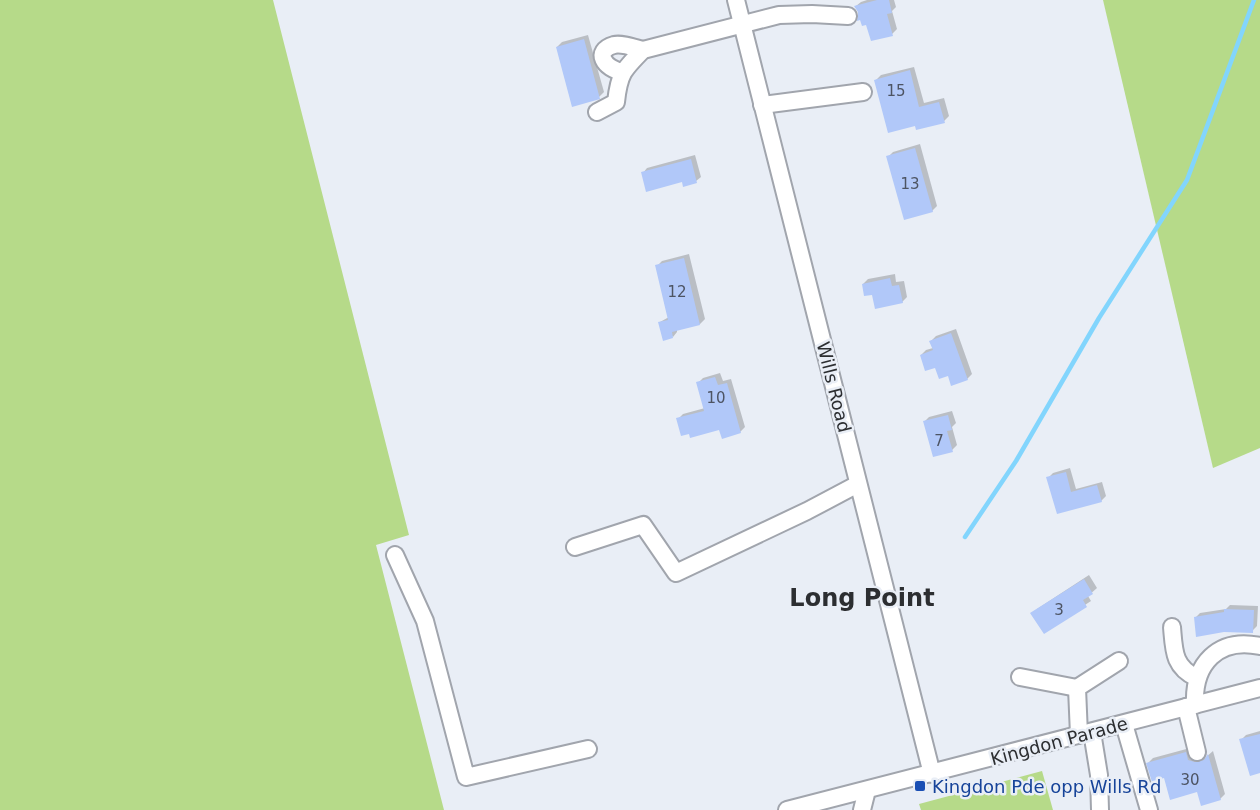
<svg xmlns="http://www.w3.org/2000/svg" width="1260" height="810" font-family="'DejaVu Sans',sans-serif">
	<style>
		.green { fill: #b6da89 }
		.shadow { fill: #0003 }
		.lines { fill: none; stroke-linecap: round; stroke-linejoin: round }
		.stream { stroke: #82d5fd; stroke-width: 4.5 }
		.building { fill: #b1c8f9 }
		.minor-casing { stroke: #a1a5ad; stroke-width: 20 }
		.minor { stroke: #fff; stroke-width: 16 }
		.transit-dot { fill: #1a4fb4; stroke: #e9eef6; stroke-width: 2 }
		.labels { text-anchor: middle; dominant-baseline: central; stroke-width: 5; stroke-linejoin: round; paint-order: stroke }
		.number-label { font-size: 15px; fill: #4d5463 }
		.street-label { font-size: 18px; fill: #2c2e31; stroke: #e9eef6 }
		.transit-label { font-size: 18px; fill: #164399; stroke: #e9eef6; text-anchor: start }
		.district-label { font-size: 24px; font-weight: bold; fill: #2c2e31; stroke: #e9eef6 }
	</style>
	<rect width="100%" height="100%" fill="#e9eef6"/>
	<g class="green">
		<path d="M0 0H273L409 535 376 545 444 810H0Z"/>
		<path d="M1103 0H1260V448L1213 468Z"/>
		<path d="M1042 771 1053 810H921L919 804Z"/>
	</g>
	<g class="shadow">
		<path d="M867 0H894L896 7 892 11 897 29 892 34 867 23 856 6 861 2Z"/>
		<path d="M588 35 604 92 599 97 557 47 562 42Z"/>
		<path d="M914 67 924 103 944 98 949 116 944 121 917 128 876 80 881 75Z"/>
		<path d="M920 144 937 206 932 211 888 157 893 152Z"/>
		<path d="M695 155 701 177 696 181 643 173 647 168Z"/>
		<path d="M689 254 705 319 700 324 677 329V332L673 337 660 322 669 317 657 266 662 261Z"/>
		<path d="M895 274 896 282 904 281 907 297 902 302 863 284 868 279Z"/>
		<path d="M956 329 972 374 967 379 949 374 921 355 926 350 933 348 931 341 936 336Z"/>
		<path d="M720 373 723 381 731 379 745 427 740 432 678 419 683 414 705 408 698 383 703 378Z"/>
		<path d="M952 411 956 423 952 427 957 445 952 450 925 421 929 417Z"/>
		<path d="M1070 468 1076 489 1102 482 1106 496 1101 501 1058 512 1048 478 1053 473Z"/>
		<path d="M1089 575 1097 588 1088 596 1091 601 1044 632 1037 609Z"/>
		<path d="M1230 605 1258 606 1257 626 1252 631 1224 630 1195 618 1200 613 1226 609Z"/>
		<path d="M1260 731V772L1241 740 1246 735Z"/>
		<path d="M1190 748 1193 755 1205 758 1213 751 1225 794 1220 799 1165 776 1148 763 1153 758Z"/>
	</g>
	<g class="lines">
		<path class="stream" d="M965 537 1016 461 1099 318 1187 180 1254 0"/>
	</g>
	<g class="building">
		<path d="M877 0H889L892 13 887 14 893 36 871 41 866 25 862 26 860 20 857 21 858 12 854 6Z"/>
		<path d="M584 39 600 99 572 107 556 47Z"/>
		<path d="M910 70 919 107 939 102 945 123 916 130 915 126 888 133 874 80Z"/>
		<path d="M915 148 933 212 904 220 886 156Z"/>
		<path d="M691 159 697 183 683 187 682 182 646 192 641 172Z"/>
		<path d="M684 258 700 325 672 332 673 338 663 341 658 322 668 320 655 265Z"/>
		<path d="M890 278 892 286 899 285 903 303 875 309 872 295 864 296 862 284Z"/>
		<path d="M951 333 968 380 951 386 948 376 939 379 935 368 925 371 920 355 933 350 929 341Z"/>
		<path d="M715 377 718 385 727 383 741 433 722 439 719 430 690 438 689 434 681 436 676 418 704 411 696 382Z"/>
		<path d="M948 415 952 430 947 431 953 452 933 457 923 421Z"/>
		<path d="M1066 472 1071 492 1097 485 1102 502 1057 514 1046 477Z"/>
		<path d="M1084 579 1093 594 1083 600 1087 607 1044 634 1030 613Z"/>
		<path d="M1224 609 1254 610 1253 633 1224 632 1196 637 1194 617 1224 612Z"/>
		<path d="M1260 734V773L1250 776 1239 739Z"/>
		<path d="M1186 752 1188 760 1195 762 1204 760 1208 754 1221 800 1201 806 1197 792 1170 800 1164 778 1152 782 1146 763Z"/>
	</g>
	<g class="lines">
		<defs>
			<g id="minor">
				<path d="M736 0 932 774"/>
				<path d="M623 72C604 69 593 51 614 45 622 43 635 48 643 50"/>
				<path d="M762 105 863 92"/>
				<path d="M597 112 616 102C619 74 623 70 643 50L779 15 812 14 848 16"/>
				<path d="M575 547 643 525 676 573 807 511 858 484"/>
				<path d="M395 555 425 621 466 777 588 749"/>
				<path d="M1172 627C1174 650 1173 667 1197 678"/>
				<path d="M1020 677 1077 688"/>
				<path d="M1195 705C1193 664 1218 637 1260 646"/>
				<path d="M1186 707 1197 752"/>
				<path d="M1124 724 1149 810"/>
				<path d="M1092 732 1099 775 1100 810"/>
				<path d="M1079 735 1077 688 1119 661"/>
				<path d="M787 810 1260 688"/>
				<path d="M862 810 867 790"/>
			</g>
		</defs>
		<use href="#minor" class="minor-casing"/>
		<use href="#minor" class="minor"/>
	</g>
	<rect class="transit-dot" x="914" y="780" width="12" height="12" rx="3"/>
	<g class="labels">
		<g class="number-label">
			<text x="896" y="91">15</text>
			<text x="910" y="184">13</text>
			<text x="677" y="292">12</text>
			<text x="716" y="398">10</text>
			<text x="939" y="441">7</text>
			<text x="1059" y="610">3</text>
			<text x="1190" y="780">30</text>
		</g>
		<g class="street-label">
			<text transform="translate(834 387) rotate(76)">Wills Road</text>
			<text transform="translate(1059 741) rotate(-15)">Kingdon Parade</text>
		</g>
		<g class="transit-label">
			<text x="932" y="786">Kingdon Pde opp Wills Rd</text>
		</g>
		<g class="district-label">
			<text x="862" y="598">Long Point</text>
		</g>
	</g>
</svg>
